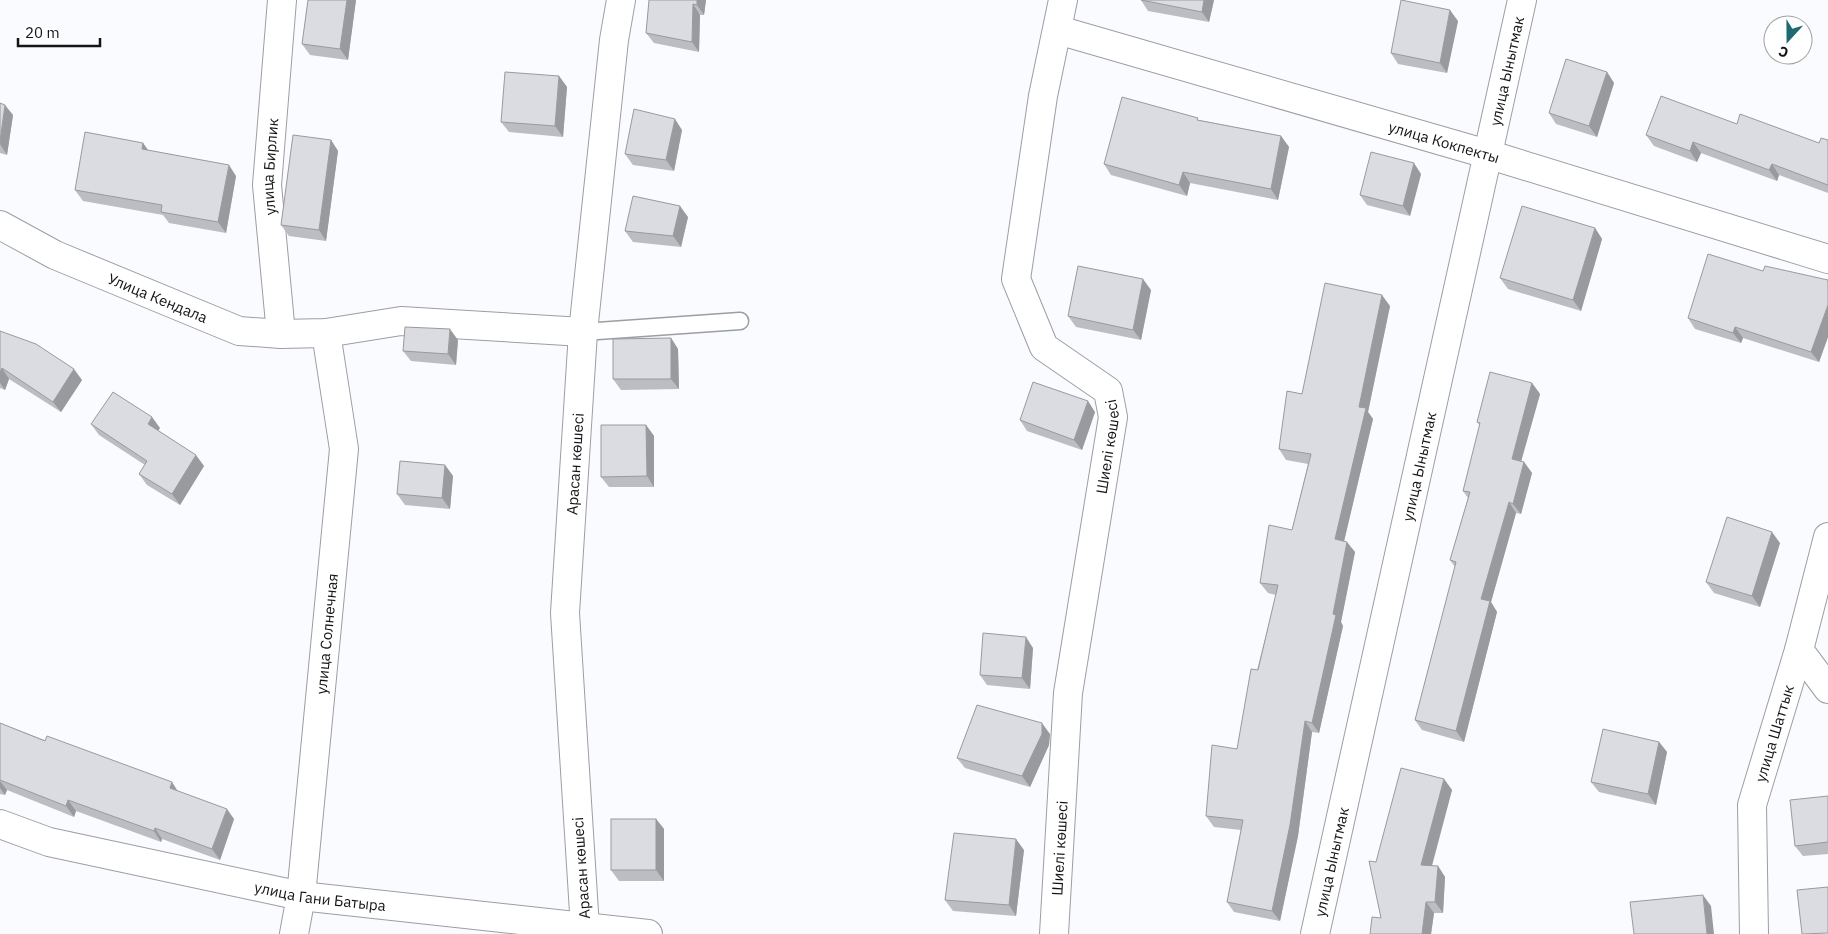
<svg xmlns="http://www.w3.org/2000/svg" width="1828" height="934" font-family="'IBM Plex Sans',sans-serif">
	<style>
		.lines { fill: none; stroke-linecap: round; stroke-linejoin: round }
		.lane-casing { stroke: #9b9ea4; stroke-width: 19 }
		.street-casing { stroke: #9b9ea4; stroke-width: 30 }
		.lane { stroke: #fff; stroke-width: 16 }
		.street { stroke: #fff; stroke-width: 28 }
		.wall { fill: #bbbdc2 }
		.shaded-wall { fill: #999a9e }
		.building { fill: #dadce2; stroke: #999a9e }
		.labels { text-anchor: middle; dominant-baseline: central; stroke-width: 4; stroke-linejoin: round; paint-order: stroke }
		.street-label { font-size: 15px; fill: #141417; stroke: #fff }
	</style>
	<rect width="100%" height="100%" fill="#f9fbfe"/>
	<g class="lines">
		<defs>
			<path id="lane" d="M583 332 740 321"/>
			<g id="street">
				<path id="s1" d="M1058 30 1487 154 1828 259"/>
				<path id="s2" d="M0 225 55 255 239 331 281 334 326 333 401 321 583 332"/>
				<path id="s3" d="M281 334 267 185 282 0"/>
				<path d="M1799 650 1828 689"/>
				<path id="s4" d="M0 824 49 842 301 896 648 934"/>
				<path id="s5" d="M585 928 565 613 583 332 614 40 621 0"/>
				<path id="s6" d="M294 934 301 896 344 449 326 333"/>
				<path id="s7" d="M1054 934 1068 693 1113 417 1108 391 1044 347 1016 279 1043 96 1063 0"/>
				<path id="s8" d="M1315 934 1522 0"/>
				<path id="s9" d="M1754 934 1752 805 1799 650 1828 537"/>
			</g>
		</defs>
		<use href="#lane" class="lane-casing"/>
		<use href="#street" class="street-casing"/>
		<use href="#lane" class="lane"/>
		<use href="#street" class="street"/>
	</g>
	<g class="wall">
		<path d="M308 0H356L348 60 310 55 302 44Z"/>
		<path d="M649 0H706L704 15H700L699 52 654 43 646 33Z"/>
		<path d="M1141 0H1214L1209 22 1148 11Z"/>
		<path d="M1458 21 1447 73 1398 64 1391 53Z"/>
		<path d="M1607 72 1614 83 1597 137 1556 124 1549 113Z"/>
		<path d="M559 76 567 87 563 137 509 132 501 122Z"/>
		<path d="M0 103 13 115 7 155 0 153Z"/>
		<path d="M1199 120 1281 136 1289 147 1278 200 1190 183 1187 196 1111 175 1104 164Z"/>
		<path d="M1737 124 1819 143 1828 140V193L1779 175 1777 181 1701 153 1697 162 1654 146 1646 135Z"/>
		<path d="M682 130 674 171 633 165 625 154Z"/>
		<path d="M331 140 338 151 326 241 289 236 281 225Z"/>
		<path d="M143 143 148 150 236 176 226 233 169 223 163 215 83 201 75 190Z"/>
		<path d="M1421 174 1410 216 1367 205 1360 195Z"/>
		<path d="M688 217 681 247 633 242 625 231Z"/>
		<path d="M1595 228 1602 239 1581 311 1508 289 1500 278Z"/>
		<path d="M1828 280V337L1819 362 1743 338 1741 343 1695 329 1688 318Z"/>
		<path d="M1151 290 1141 340 1076 327 1068 316Z"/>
		<path d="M1390 306 1368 412 1373 419 1344 541 1355 552 1341 622 1343 626 1319 733 1312 732 1298 836 1280 921 1234 912 1227 902 1241 830 1214 827 1206 816 1237 749 1276 595 1268 593 1260 583 1292 530 1308 464 1286 460 1279 449 1302 394Z"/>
		<path d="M0 331 82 380 61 412 9 379 5 390 0 388Z"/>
		<path d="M671 338 678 349 679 389 621 390 613 379Z"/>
		<path d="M458 340 456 365 411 361 403 351Z"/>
		<path d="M1532 383 1540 394 1521 461 1524 462 1532 473 1521 514 1516 513 1491 602 1497 612 1464 742 1422 730 1415 720 1455 567 1450 560 1468 498 1463 491 1480 426 1477 422Z"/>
		<path d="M1095 412 1082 450 1027 431 1020 420Z"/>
		<path d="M91 424 160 428 158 431 204 466 180 505 147 485 139 474 145 465 99 435Z"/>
		<path d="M646 425 654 436V487H609L601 477Z"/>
		<path d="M445 465 453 476 450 509 405 505 397 494Z"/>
		<path d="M1780 543 1760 607 1714 593 1706 582Z"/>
		<path d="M1033 648 1030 689 987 685 980 675Z"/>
		<path d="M0 723 178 791 234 819 220 860 162 839 161 842 76 811 74 817 7 790 5 795 0 794Z"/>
		<path d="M1050 734 1049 745 1030 787 965 768 957 758Z"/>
		<path d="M1659 742 1667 752 1656 805 1599 792 1591 782Z"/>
		<path d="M1444 779 1452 790 1432 866H1438L1445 877 1443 913H1434L1431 934H1370L1381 918 1376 862Z"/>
		<path d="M1828 796V854L1803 856 1795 846Z"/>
		<path d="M656 819 664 829V881H619L611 870Z"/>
		<path d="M1024 850 1016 916 953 911 945 900Z"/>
	</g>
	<g class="shaded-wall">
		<path d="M347 0H356L348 60 340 49Z"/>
		<path d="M697 0H706L704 15 697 5Z"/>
		<path d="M1204 0H1214L1209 22 1202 12Z"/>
		<path d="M693 4 700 15 699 52 692 42Z"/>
		<path d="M1450 10 1458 21 1447 73 1440 63Z"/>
		<path d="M1607 72 1614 83 1597 137 1589 126Z"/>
		<path d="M559 76 567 87 563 137 555 126Z"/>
		<path d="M5 105 13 115 7 155 0 144Z"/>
		<path d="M675 119 682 130 674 171 666 160Z"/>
		<path d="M1281 136 1289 147 1278 200 1271 189Z"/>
		<path d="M331 140 338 151 326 241 319 230Z"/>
		<path d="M1693 142 1701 153 1697 162 1690 151Z"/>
		<path d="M143 143 150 153 142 149Z"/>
		<path d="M1414 163 1421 174 1410 216 1403 206Z"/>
		<path d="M1772 164 1779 175 1777 181 1769 170Z"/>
		<path d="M229 165 236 176 226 233 218 222Z"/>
		<path d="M1183 172 1190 183 1187 196 1179 185Z"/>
		<path d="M680 206 688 217 681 247 673 236Z"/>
		<path d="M1595 228 1602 239 1581 311 1573 300Z"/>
		<path d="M1143 279 1151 290 1141 340 1133 330Z"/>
		<path d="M1382 295 1390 306 1368 412 1373 419 1342 550 1335 539 1359 407Z"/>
		<path d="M1828 305V337L1819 362 1811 352Z"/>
		<path d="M1735 327 1743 338 1741 343 1733 333Z"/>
		<path d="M450 329 458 340 456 365 448 354Z"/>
		<path d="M671 338 678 349 679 389 671 379Z"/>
		<path d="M2 368 9 379 5 390 0 383V372Z"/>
		<path d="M74 369 82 380 61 412 53 402Z"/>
		<path d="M1532 383 1540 394 1519 469 1512 459Z"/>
		<path d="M1088 401 1095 412 1082 450 1074 440Z"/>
		<path d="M152 417 160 428 155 435 148 424Z"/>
		<path d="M646 425 654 436V487L647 476Z"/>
		<path d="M196 455 204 466 180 505 172 494Z"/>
		<path d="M1524 462 1532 473 1521 514 1513 504Z"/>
		<path d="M445 465 453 476 450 509 442 498Z"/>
		<path d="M1509 502 1516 513 1491 602 1497 612 1464 742 1456 731 1481 599Z"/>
		<path d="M1772 532 1780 543 1760 607 1752 596Z"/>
		<path d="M1347 542 1355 552 1341 622 1343 626 1319 733 1312 723Z"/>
		<path d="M1026 637 1033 648 1030 689 1022 678Z"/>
		<path d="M1305 721 1312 732 1298 836 1280 921 1272 911Z"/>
		<path d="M1042 723 1050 734 1049 745 1030 787 1022 776Z"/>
		<path d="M1659 742 1667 752 1656 805 1648 794Z"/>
		<path d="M1444 779 1452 790 1429 876 1421 865Z"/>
		<path d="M0 781 7 790 5 795 0 788Z"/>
		<path d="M172 782 179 793 170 788Z"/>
		<path d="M68 800 76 811 74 817 66 806Z"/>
		<path d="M227 809 234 819 220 860 212 849Z"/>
		<path d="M656 819 664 829V881L656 870Z"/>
		<path d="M155 828 162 839 161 842 154 831Z"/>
		<path d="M1016 839 1024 850 1016 916 1009 905Z"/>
		<path d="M1438 866 1445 877 1443 913 1435 902Z"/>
		<path d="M1703 895 1711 906 1714 934H1707Z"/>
		<path d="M1426 902 1434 913 1431 934H1422Z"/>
	</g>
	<g class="building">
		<path d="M308 0H347L340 49 302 44Z"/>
		<path d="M649 0H697V5L693 4 692 42 646 33Z"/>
		<path d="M1141 0H1204L1202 12Z"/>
		<path d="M1401 0 1450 10 1440 63 1391 53Z"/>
		<path d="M1566 59 1607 72 1589 126 1549 113Z"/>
		<path d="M505 72 559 76 555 126 501 122Z"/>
		<path d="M1661 96 1737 124 1740 114 1819 143 1821 138 1828 140V185L1772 164 1769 170 1693 142 1690 151 1646 135Z"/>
		<path d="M1122 97 1198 118 1197 120 1281 136 1271 189 1183 172 1179 185 1104 164Z"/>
		<path d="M0 103 5 105 0 141Z"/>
		<path d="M634 109 675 119 666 160 625 154Z"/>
		<path d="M85 132 143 143 142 149 229 165 218 222 161 212 162 205 75 190Z"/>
		<path d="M293 135 331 140 319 230 281 225Z"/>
		<path d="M1371 152 1414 163 1403 206 1360 195Z"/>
		<path d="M633 196 680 206 673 236 625 231Z"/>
		<path d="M1522 206 1595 228 1573 300 1500 278Z"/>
		<path d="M1708 254 1763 271 1765 266 1828 280V305L1811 352 1735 327 1733 333 1688 318Z"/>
		<path d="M1078 266 1143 279 1133 330 1068 316Z"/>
		<path d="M1325 283 1382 295 1359 407 1366 408 1335 539 1347 542 1333 614 1336 615 1312 723 1305 721 1290 825 1272 911 1227 902 1243 820 1206 816 1212 745 1237 749 1251 669 1258 670 1278 585 1260 583 1269 525 1292 530 1311 454 1279 449 1287 391 1302 394Z"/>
		<path d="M405 327 450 329 448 354 403 351Z"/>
		<path d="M0 331 36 344 74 369 53 402 2 368 0 372Z"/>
		<path d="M671 338V379H613V339Z"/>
		<path d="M1490 372 1532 383 1512 459 1524 462 1513 504 1509 502 1481 599 1490 601 1456 731 1415 720 1456 562 1450 560 1470 492 1463 491 1480 423 1477 422Z"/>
		<path d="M1033 382 1088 401 1074 440 1020 420Z"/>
		<path d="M113 392 152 417 148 424 196 455 172 494 139 474 147 461 91 424Z"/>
		<path d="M601 425H646L647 476 601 477Z"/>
		<path d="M400 461 445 465 442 498 397 494Z"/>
		<path d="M1727 517 1772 532 1752 596 1706 582Z"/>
		<path d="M983 633 1026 637 1022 678 980 675Z"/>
		<path d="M977 705 1042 723V734L1022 776 957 758Z"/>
		<path d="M0 723 45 741 47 736 172 782 170 788 227 809 212 849 155 828 154 831 68 800 66 806 0 780Z"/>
		<path d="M1603 729 1659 742 1648 794 1591 782Z"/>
		<path d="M1401 768 1444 779 1421 865 1438 866 1435 902H1426L1422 934H1370L1372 917 1381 918 1369 861 1376 862Z"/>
		<path d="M1828 796V842L1795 846 1790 800Z"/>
		<rect x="611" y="819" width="45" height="51"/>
		<path d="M954 833 1016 839 1009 905 945 900Z"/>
		<path d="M1828 887V933L1802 934 1797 890Z"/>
		<path d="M1703 895 1707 934H1634L1630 902Z"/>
	</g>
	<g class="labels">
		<g class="street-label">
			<text stroke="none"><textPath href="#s8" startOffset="884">улица Ынытмак</textPath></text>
			<text stroke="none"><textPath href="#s1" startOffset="402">улица Кокпекты</textPath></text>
			<text stroke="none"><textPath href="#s3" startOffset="168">улица Бирлик</textPath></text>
			<text stroke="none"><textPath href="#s2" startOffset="174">Улица Кендала</textPath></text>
			<text stroke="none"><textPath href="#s7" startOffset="491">Шиелі көшесі</textPath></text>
			<text stroke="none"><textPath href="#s5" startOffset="465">Арасан көшесі</textPath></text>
			<text stroke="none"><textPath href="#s8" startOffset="479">улица Ынытмак</textPath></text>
			<text stroke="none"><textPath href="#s6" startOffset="302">улица Солнечная</textPath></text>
			<text stroke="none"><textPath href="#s9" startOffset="204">улица Шаттык</textPath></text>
			<text stroke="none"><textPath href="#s7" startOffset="86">Шиелі көшесі</textPath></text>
			<text stroke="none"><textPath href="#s8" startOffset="74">улица Ынытмак</textPath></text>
			<text transform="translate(581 868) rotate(-94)">Арасан көшесі</text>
			<text stroke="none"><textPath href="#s4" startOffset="329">улица Гани Батыра</textPath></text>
		</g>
	</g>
	<g transform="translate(1788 40) rotate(201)"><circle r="24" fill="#ffffff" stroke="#a1a1a2"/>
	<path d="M0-4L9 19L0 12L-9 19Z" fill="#1f6973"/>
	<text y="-8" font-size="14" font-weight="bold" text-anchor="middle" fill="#141417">С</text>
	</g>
	<path d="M18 38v8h82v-8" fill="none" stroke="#141417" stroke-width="2.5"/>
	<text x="25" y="38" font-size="15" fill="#141417" stroke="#ffffff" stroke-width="4" paint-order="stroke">20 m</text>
</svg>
